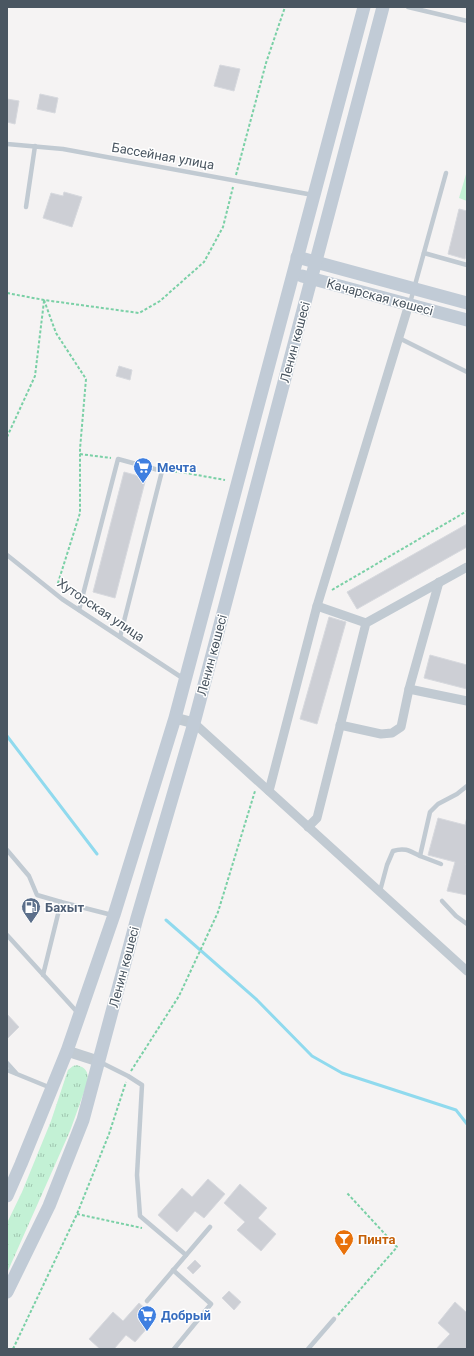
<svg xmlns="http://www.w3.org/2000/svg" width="474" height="1356" font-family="Roboto,sans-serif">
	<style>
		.grass { fill: url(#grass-tufts) }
		.pitch { fill: #c3f1d5 }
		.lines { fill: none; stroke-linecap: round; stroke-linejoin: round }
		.stream { stroke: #90daee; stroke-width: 3 }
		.building { fill: #cdcfd5; stroke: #d7d9de }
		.path { stroke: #7ad0a6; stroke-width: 2; stroke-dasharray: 3 2; stroke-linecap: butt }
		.service { stroke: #c1cad2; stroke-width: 4.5 }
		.minor { stroke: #c1cad2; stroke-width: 9 }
		.tertiary { stroke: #c1cad2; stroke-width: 11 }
		.secondary { stroke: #c1cbd6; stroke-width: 13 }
		.labels { text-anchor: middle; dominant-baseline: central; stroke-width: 3; stroke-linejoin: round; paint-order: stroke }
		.street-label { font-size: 13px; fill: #4a5661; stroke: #fff }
		.shop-label { font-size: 13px; font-weight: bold; fill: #366cbe; stroke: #fff; text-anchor: start }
		.service-label { font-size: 13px; font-weight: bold; fill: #4e5e75; stroke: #fff; text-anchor: start }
		.food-label { font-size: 13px; font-weight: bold; fill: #c56008; stroke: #fff; text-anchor: start }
	</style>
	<defs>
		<pattern id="grass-tufts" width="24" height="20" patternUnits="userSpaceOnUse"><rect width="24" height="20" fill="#c3f1d5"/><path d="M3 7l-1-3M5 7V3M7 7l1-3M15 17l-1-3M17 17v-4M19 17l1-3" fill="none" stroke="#a0c6b0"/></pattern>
	</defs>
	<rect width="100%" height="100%" fill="#f5f3f3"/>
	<path class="grass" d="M77 1065C86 1068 88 1071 88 1081L70 1131 7 1273V1223L22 1192 51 1121 68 1070 73 1066Z"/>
	<path class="pitch" d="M467 171V201L459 198Z"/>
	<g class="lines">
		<g class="stream">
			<path d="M7 736 97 854"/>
			<path d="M166 920 257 1000 312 1056 342 1073 456 1110 467 1124"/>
		</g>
	</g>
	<g class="building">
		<path d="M220 65 240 69 234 91 214 86Z"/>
		<path d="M40 94 58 98 55 113 37 109Z"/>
		<path d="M7 99 19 101 15 124 7 122Z"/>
		<path d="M64 192 82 197 72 227 43 218 51 193 63 196Z"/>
		<path d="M459 209 467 211V251L465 259 448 254Z"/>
		<path d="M119 366 132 370 130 380 116 376Z"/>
		<path d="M124 472 146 478 115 598 93 592Z"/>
		<path d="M467 524V547L357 609 347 592Z"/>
		<path d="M329 617 346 622 317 724 300 719Z"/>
		<path d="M430 655 467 665V689L424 678Z"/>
		<path d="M467 817V860L466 865H467V895L447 891 455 862 428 855 438 818 465 825Z"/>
		<path d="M7 1014 19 1027 7 1039Z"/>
		<path d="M208 1179 225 1194 204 1218 195 1211 177 1232 158 1215 182 1188 192 1197Z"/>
		<path d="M240 1184 267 1208 258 1218 276 1234 261 1251 237 1230 245 1222 224 1203Z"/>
		<path d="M195 1260 201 1266 193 1274 187 1268Z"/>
		<path d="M229 1291 241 1302 234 1310 222 1298Z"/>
		<path d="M455 1302 467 1313V1349H436L450 1334 438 1323Z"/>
		<path d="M139 1303 156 1318 135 1342 126 1335 114 1349H100L89 1339 113 1312 123 1321Z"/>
	</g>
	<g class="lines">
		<g class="path">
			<path d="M236 175 266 63 285 7"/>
			<path d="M7 293 44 300 139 313 160 301 204 262 223 227 233 187"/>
			<path d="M44 300 56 333 86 379 80 449V513L57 586"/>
			<path d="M7 437 35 376 44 301"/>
			<path d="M80 454 111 458"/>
			<path d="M169 471 186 473 225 480"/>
			<path d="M332 590 467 511"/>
			<path d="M131 1071 179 996 207 936 218 912 255 791"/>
			<path d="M77 1214 142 1228"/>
			<path d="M338 1315 397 1247 347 1193"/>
			<path d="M13 1349 77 1214 109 1134 126 1082"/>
		</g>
		<g class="service">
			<path d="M408 7 467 21"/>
			<path d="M7 144 63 149 313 195"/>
			<path d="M26 207 35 146"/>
			<path d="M424 253 467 265"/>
			<path d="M410 303 446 173"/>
			<path d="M399 338 467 372"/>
			<path d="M7 555 62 599 184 679"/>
			<path d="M79 610 118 459 162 471 120 637"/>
			<path d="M7 850 29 876 37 895 61 902"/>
			<path d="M420 856 441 864"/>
			<path d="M380 891 387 865 393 851C405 847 410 851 420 856L430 812 438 804 457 794 467 786"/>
			<path d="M442 901 456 916 467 924"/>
			<path d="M7 935 78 1013"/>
			<path d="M43 975 61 902 112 915"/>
			<path d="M100 1062 128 1076 142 1085 137 1175 140 1216 186 1255"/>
			<path d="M7 1063 16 1073"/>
			<path d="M7 1070 51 1088"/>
			<path d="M173 1270 211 1304 174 1349"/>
			<path d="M147 1301 210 1227"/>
			<path d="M308 1349 334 1319"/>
		</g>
		<g class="minor">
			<path d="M317 606 366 623"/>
			<path d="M409 689 467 701"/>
			<path d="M194 723 467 971"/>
			<path d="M340 725 381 734 392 733 401 727 409 689 439 582"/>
			<path d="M269 791 317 606 409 304"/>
			<path d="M308 827 317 818 366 623 467 567"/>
		</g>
		<g class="tertiary">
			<path d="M175 718 194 723"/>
			<path d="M67 1051 98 1061"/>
		</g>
		<g class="secondary">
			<path d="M297 257 467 303"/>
			<path d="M302 276 467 320"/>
			<path d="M7 1196 21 1164 67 1051 114 915 175 718 364 7"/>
			<path d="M7 1292 49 1206 83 1120 137 918 194 723 383 7"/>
		</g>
	</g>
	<defs>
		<symbol id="supermarket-pin" viewBox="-11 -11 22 30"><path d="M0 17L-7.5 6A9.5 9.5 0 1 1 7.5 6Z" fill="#3f7fe0" stroke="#fff"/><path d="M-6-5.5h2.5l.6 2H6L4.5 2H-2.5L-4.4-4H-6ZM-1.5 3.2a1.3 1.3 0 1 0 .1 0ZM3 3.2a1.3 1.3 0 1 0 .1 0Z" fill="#fff"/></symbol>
		<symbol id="fuel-pin" viewBox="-11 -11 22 30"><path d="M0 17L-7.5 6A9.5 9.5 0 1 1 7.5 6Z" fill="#5c6f8a" stroke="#fff"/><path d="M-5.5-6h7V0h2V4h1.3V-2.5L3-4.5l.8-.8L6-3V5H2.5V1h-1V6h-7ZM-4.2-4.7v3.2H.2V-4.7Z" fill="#fff"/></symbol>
		<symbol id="bar-pin" viewBox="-11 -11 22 30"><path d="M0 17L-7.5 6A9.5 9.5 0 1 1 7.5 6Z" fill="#e8710a" stroke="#fff"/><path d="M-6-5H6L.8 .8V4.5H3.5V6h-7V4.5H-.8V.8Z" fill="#fff"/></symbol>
	</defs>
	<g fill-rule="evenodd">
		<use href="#supermarket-pin" x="132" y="456" width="22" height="30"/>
		<use href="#fuel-pin" x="20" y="896" width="22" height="30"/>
		<use href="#bar-pin" x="333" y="1228" width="22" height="30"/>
		<use href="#supermarket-pin" x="136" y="1304" width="22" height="30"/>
	</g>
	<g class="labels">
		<g class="street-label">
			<text transform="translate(163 156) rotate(10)">Бассейная улица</text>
			<text transform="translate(380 297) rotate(15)">Качарская көшесі</text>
			<text transform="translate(295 342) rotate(-75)">Ленин көшесі</text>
			<text transform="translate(101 610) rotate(34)">Хуторская улица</text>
			<text transform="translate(212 655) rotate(-75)">Ленин көшесі</text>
			<text transform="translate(124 967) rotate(-75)">Ленин көшесі</text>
		</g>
		<g class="shop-label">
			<text x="157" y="467">Мечта</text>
			<text x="161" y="1315">Добрый</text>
		</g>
		<g class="service-label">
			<text x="45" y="907">Бахыт</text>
		</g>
		<g class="food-label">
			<text x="358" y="1239">Пинта</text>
		</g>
	</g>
	<rect width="474" height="1356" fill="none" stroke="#4a5661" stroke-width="16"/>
</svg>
